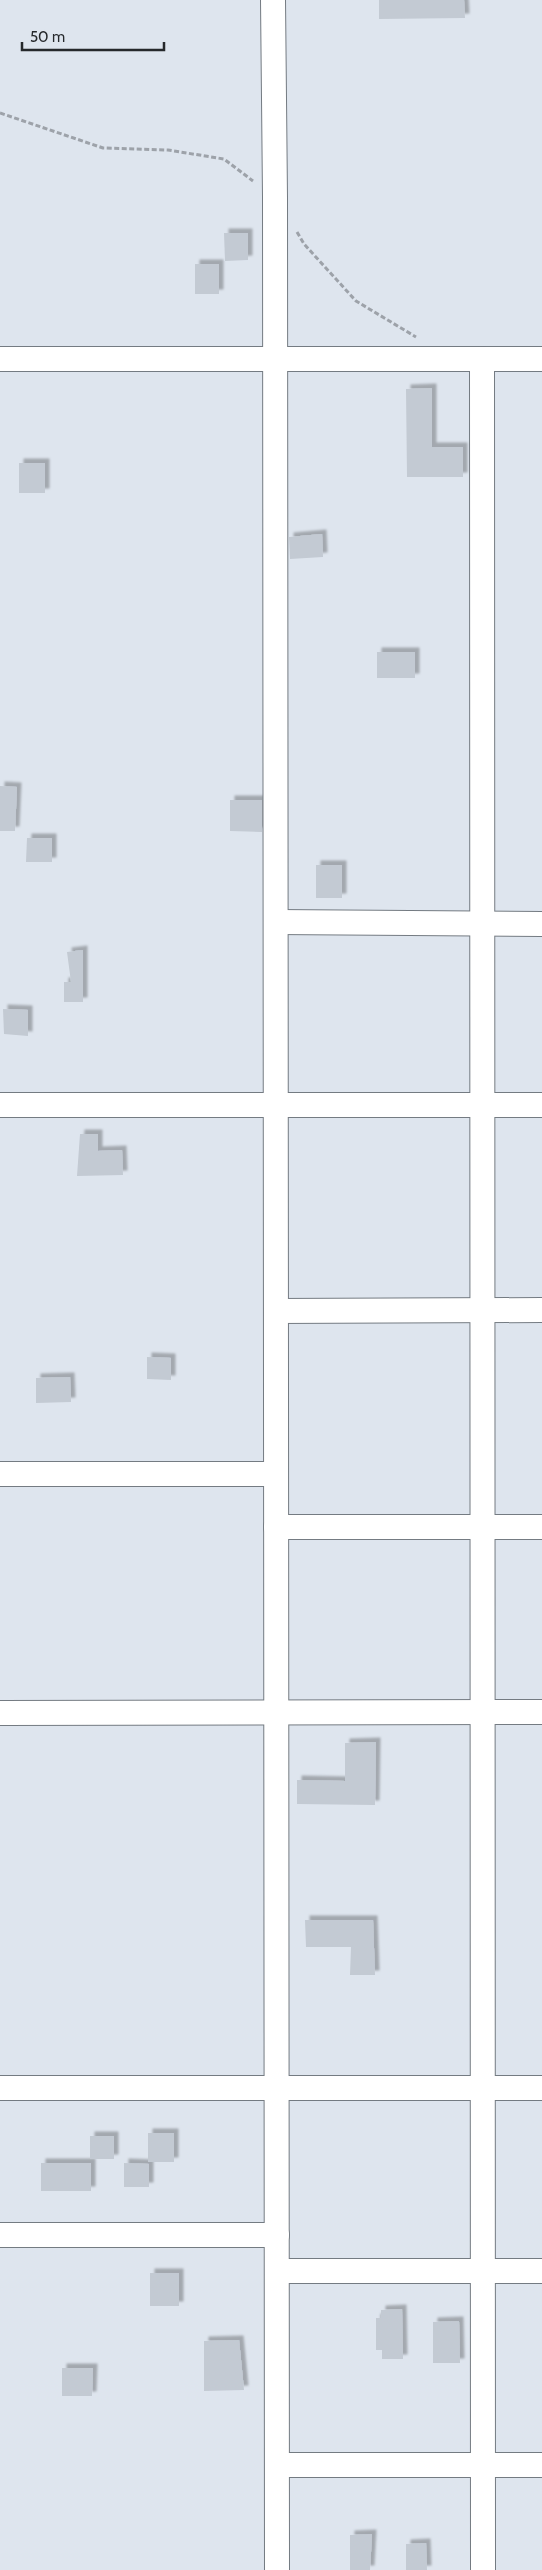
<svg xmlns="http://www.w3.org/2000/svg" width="542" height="2570" font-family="Cabin,sans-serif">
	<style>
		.building { fill: #c3cad3; filter: url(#shadow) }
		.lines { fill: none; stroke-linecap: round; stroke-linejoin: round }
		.street-casing { stroke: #747b82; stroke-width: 26 }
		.path { stroke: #9da2a9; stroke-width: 3; stroke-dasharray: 5 2.5; stroke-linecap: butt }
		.street { stroke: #fff; stroke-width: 24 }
	</style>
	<defs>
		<filter id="shadow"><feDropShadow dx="4.5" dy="-4.5" stdDeviation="1" flood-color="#0004"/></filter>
	</defs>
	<rect width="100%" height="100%" fill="#dee5ee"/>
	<g class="building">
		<path d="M379 0H464L465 18 379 19Z"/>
		<path d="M224 233H248V260L225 261Z"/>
		<rect x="195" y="264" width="24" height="30"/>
		<path d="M432 388V447H463V477H407L406 389Z"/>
		<rect x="19" y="463" width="26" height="30"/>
		<path d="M322 534 323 557 290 559 289 537Z"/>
		<rect x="377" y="652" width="38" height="26"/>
		<path d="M0 786 17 787 15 831H0Z"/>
		<path d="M230 800H262V832L230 831Z"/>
		<path d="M27 838H52V862H26Z"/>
		<rect x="316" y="865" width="26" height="33"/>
		<path d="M83 950V1002H64V982H71L67 952Z"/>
		<path d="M3 1009 28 1010V1036L4 1034Z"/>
		<path d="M80 1134H98V1151L122 1150 123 1175 77 1176Z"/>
		<path d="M147 1357 171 1358V1380L147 1379Z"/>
		<path d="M70 1377 71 1402 36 1403V1378Z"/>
		<path d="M376 1742 375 1805 297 1804V1780L345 1781V1743Z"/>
		<path d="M305 1920H373L375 1975H350L351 1947H306Z"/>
		<rect x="148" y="2133" width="26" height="29"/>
		<rect x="90" y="2136" width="24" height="23"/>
		<rect x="41" y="2163" width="50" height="28"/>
		<path d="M124 2163 149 2164V2187H124Z"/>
		<rect x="150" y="2273" width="29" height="33"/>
		<path d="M402 2309 403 2359H382V2350H376V2318H381V2310Z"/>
		<path d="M459 2321 460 2363H433V2322Z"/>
		<path d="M239 2340 244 2390 204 2391V2341Z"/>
		<path d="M62 2368H93L92 2396H62Z"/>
		<path d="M372 2534 370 2570H350V2535Z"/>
		<path d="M426 2543 427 2570H406V2544Z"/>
	</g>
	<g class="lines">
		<defs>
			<g id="street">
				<path d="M273 0 275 197 277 2570"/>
				<path d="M0 359H542"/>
				<path d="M482 359 483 2570"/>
				<path d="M276 922 542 924"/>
				<path d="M0 1105H542"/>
				<path d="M276 1311 542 1310"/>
				<path d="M0 1474H276"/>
				<path d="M276 1527H542"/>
				<path d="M0 1713 542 1712"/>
				<path d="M0 2088H542"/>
				<path d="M0 2235H277"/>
				<path d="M277 2271H542"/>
				<path d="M277 2465H542"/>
			</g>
		</defs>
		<use href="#street" class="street-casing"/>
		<g class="path">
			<path d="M0 113 103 148 168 150 224 159 253 181"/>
			<path d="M297 232 304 244 356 301 416 337"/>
		</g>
		<use href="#street" class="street"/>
	</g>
	<path d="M22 42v8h142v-8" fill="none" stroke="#25282b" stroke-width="2.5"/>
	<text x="30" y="42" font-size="15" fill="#25282b" stroke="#dee5ee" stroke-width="4" paint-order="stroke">50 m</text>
</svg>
